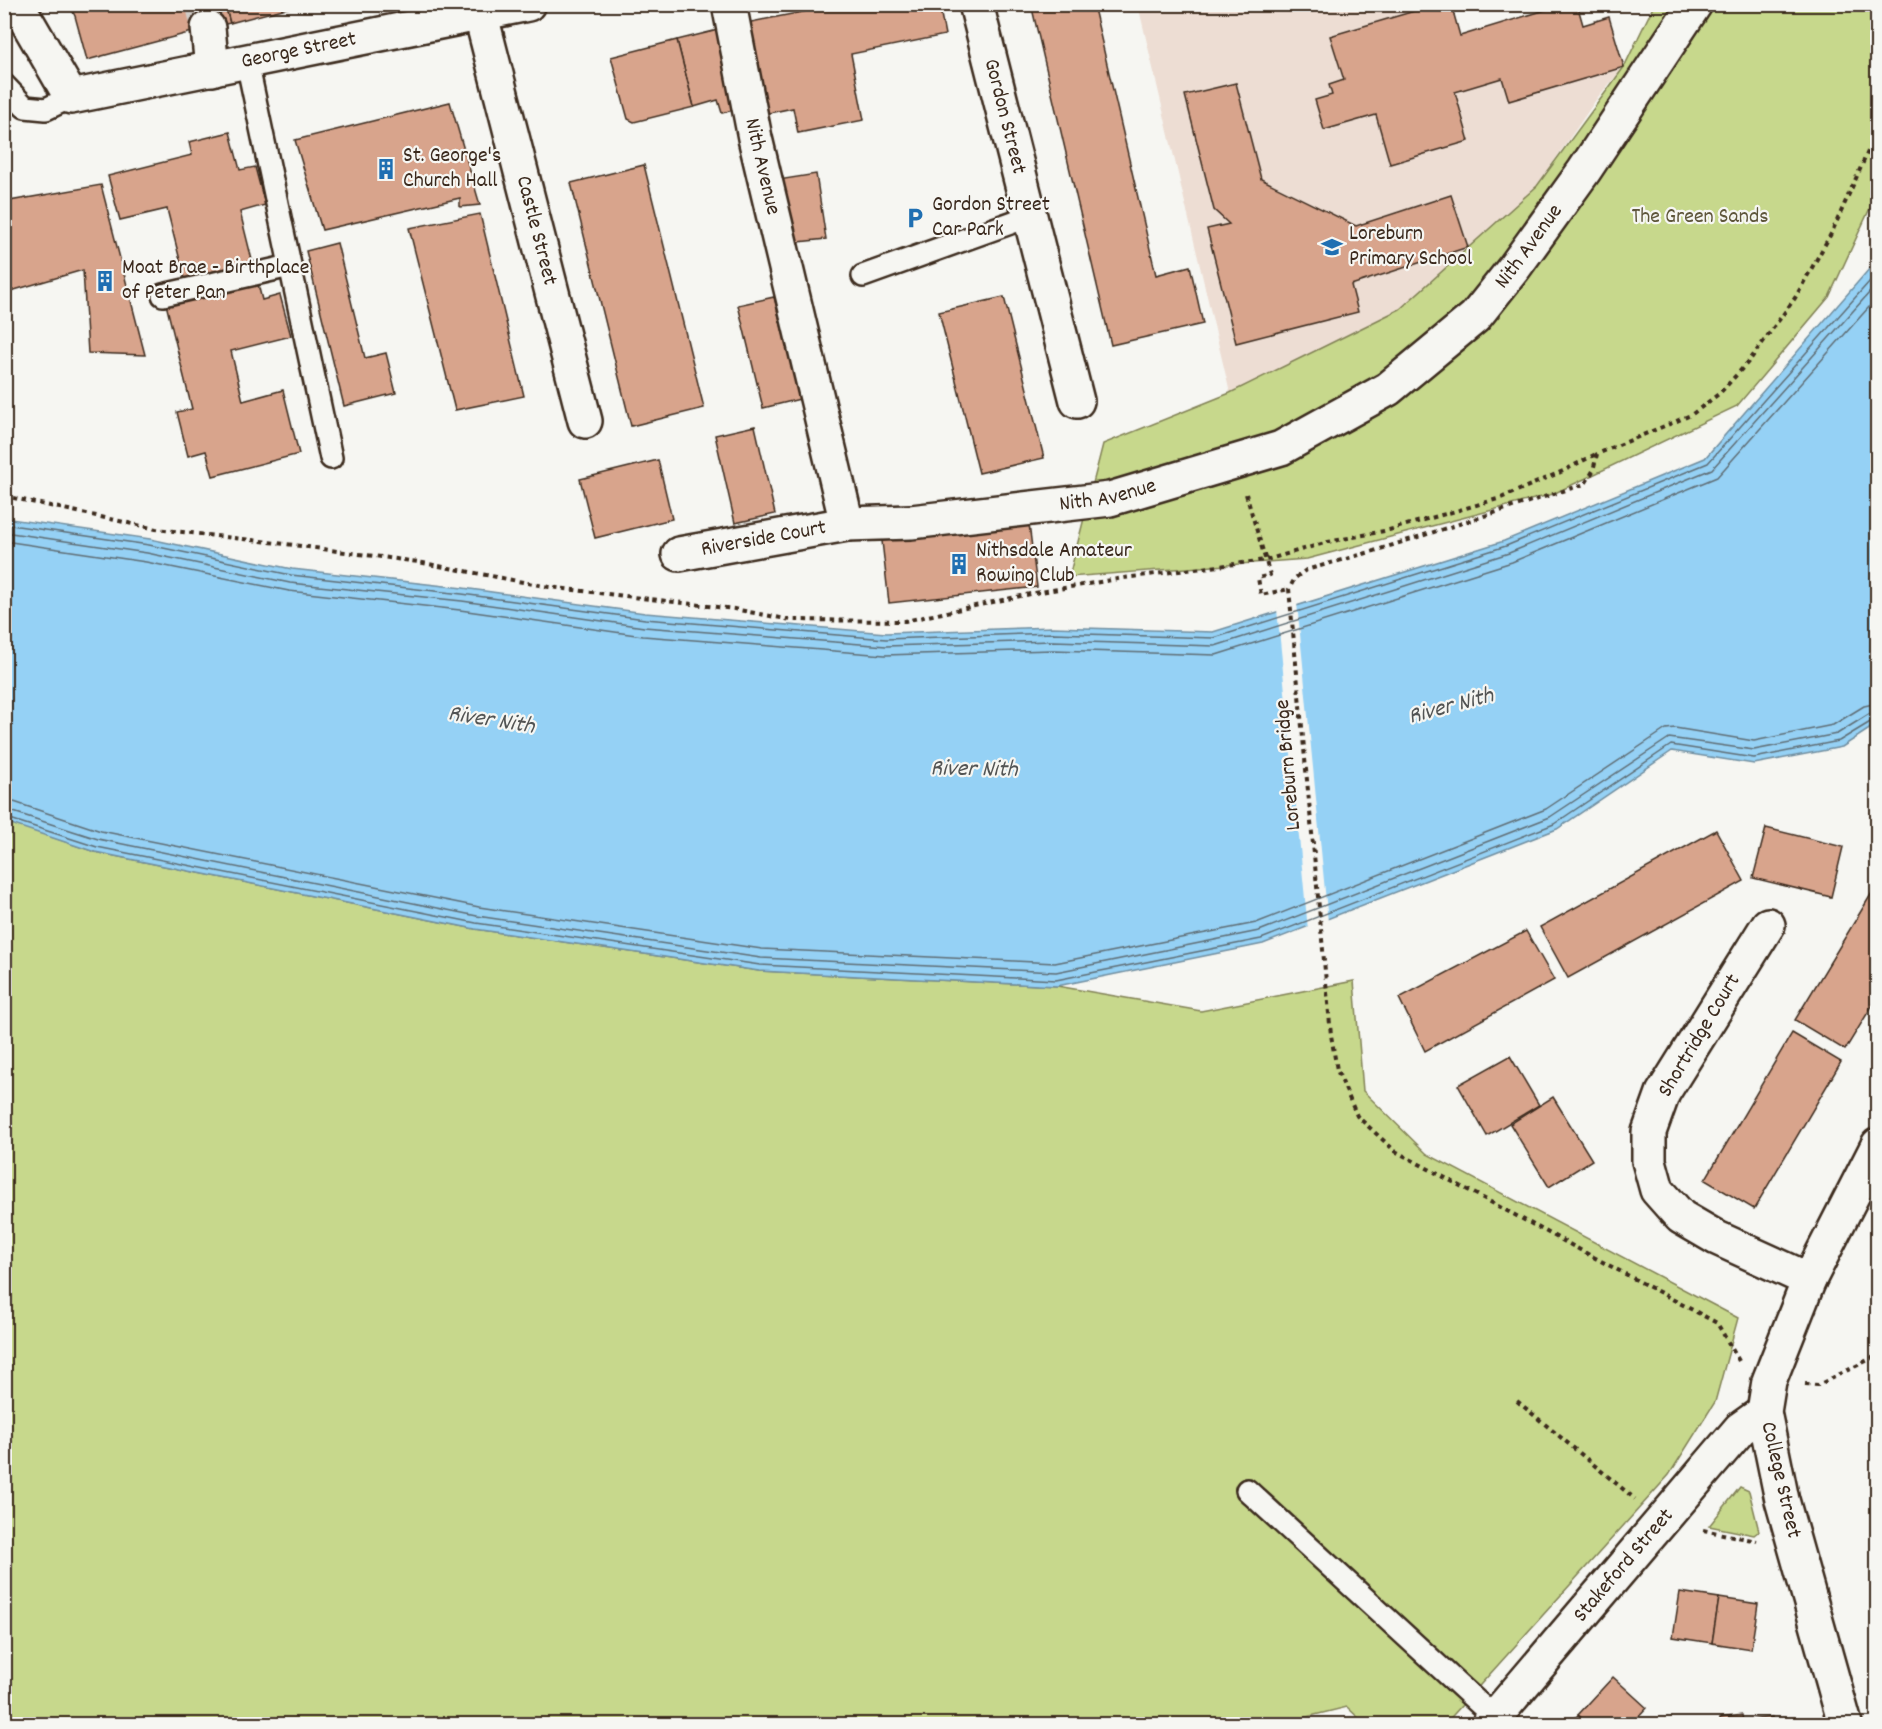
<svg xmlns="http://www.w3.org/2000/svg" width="1882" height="1729" font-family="Dekko,sans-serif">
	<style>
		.built { fill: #edddd3 }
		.green { fill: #c7d88c; stroke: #818155; stroke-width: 1.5 }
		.water { fill: #95d1f5; stroke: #718e9f; stroke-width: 1.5 }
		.pier { fill: #f6f6f2 }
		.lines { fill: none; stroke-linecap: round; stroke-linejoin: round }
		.shore { stroke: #5f6d74; stroke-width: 1.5 }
		.building { fill: #d8a48c; stroke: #3b2a1e; stroke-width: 1.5 }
		.street-tunnel { stroke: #d1cdc8; stroke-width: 33; stroke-dasharray: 33 16; stroke-linecap: butt }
		.lane-casing { stroke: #3b2a1e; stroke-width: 26 }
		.street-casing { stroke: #3b2a1e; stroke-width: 38 }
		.path { stroke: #3b2a1e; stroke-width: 4; stroke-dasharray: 4.5 4.5; stroke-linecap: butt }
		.lane { stroke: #f6f6f2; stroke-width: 21 }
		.street { stroke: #f6f6f2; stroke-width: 33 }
		.labels { text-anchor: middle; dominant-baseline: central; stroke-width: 4.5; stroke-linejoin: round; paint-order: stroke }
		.street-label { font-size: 22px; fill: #3b2a1e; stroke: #f6f6f2 }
		.poi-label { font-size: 22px; fill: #3b2a1e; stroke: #f6f6f2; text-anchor: start }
		.park-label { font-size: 22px; fill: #5e563a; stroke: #f6f6f2 }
		.water-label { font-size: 24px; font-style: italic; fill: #525454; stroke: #f6f6f2 }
	</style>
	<rect width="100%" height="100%" fill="#f6f6f2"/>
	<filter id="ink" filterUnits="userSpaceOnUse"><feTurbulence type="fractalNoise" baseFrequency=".0167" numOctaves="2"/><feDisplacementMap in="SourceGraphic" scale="12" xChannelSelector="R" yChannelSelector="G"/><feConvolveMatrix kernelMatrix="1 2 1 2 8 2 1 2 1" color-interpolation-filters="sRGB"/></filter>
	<g filter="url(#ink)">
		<path class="built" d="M1138 5H1438L1330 36 1344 80 1332 95 1315 100 1324 130 1376 115 1391 164 1469 141 1455 92 1502 78 1510 101 1624 67 1598 97 1537 186 1400 309 1230 393Z"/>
		<g class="green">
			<path d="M1654 5H1877V193L1829 297 1737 406 1553 494 1307 559 1069 577 1103 444 1230 393 1400 309 1537 186 1624 67Z"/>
			<path d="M5 821 95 852 475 929 759 971 1057 986 1201 1011 1354 981 1363 1091 1427 1154 1738 1318 1715 1402 1669 1475 1445 1724H1365L1347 1707 1278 1724H5Z"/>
			<path d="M1740 1487 1749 1491 1759 1531 1754 1535 1709 1526Z"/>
		</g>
		<path class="water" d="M1877 260V724L1842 747 1754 764 1672 751 1557 829 1263 944 1057 986 759 971 475 929 95 852 5 822 4 518 150 539 292 569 463 588 645 613 886 633 1053 627 1213 632 1504 541 1705 458Z"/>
		<path class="pier" d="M1297 603 1328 922 1308 930 1277 609Z"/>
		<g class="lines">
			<g class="shore">
				<path d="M4 524 149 545 291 575 462 594 645 619 886 639 1053 633 1214 638 1506 546 1708 463 1878 272"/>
				<path d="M4 532 147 553 290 583 462 601 644 627 886 646 1053 641 1215 646 1509 553 1712 469 1878 283"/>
				<path d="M4 541 146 562 289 591 460 610 643 636 885 655 1053 650 1216 655 1512 562 1717 477 1878 297"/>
				<path d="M4 800 14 802 101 831 479 907 762 949 1055 963 1256 923 1546 809 1666 729 1675 728 1754 741 1833 725 1864 706 1878 703"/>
				<path d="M4 809 98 839 477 916 761 958 1056 972 1259 931 1550 817 1669 738 1754 750 1837 734 1869 714 1878 712"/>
				<path d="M4 817 97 847 476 923 760 965 1056 980 1261 939 1554 824 1671 745 1754 758 1839 741 1872 721 1878 720"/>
			</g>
		</g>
		<g class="building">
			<path d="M69 4H189L196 31 87 60 75 16Z"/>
			<path d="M189 4H225L230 23 196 31Z"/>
			<path d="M225 4H302L230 23Z"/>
			<path d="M843 4H939L945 35 851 54 864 120 798 133 793 108 764 114 746 23Z"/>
			<path d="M1031 4H1093L1156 275 1190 266 1203 324 1111 345Z"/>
			<path d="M1438 4H1451L1460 36 1565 4H1577L1583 25 1609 17 1624 67 1509 101 1502 78 1455 92 1469 141 1390 164 1376 115 1324 130 1315 100 1332 95 1329 85 1344 80 1330 36Z"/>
			<path d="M718 30 737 109 722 113 718 100 694 107 677 40Z"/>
			<path d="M677 40 694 107 634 122 628 119 611 57Z"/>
			<path d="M1236 83 1261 179 1356 226 1451 195 1468 247 1351 285 1358 312 1236 343 1207 229 1229 224 1214 210 1185 95Z"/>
			<path d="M450 102 480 205 460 207V198L322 230 295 140Z"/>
			<path d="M230 132 240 170 255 167 265 205 240 212 262 300 280 295 291 336 231 351 243 401 283 390 299 454 213 476 206 451 188 456 177 412 192 409 166 304 185 280 167 209 120 220 108 176 192 155 189 142Z"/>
			<path d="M644 165 704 408 631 426 571 183Z"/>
			<path d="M816 174 826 239 789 243 778 180Z"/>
			<path d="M101 185 145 355 88 353 83 270 4 293V202Z"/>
			<path d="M480 214 524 396 455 410 409 228Z"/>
			<path d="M337 243 365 358 386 353 396 393 344 406 306 251Z"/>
			<path d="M774 297 800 399 763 408 738 305Z"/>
			<path d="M1004 297 1044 458 979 473 939 312Z"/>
			<path d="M755 426 775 514 735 523 715 435Z"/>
			<path d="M658 460 672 519 595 538 580 479Z"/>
			<path d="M1029 524 1037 587 889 603 882 541Z"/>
			<path d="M1766 828 1843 847 1831 897 1753 878Z"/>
			<path d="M1716 830 1744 881 1568 978 1540 927Z"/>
			<path d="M1878 883V996L1845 1050 1795 1020Z"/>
			<path d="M1526 931 1554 980 1425 1051 1399 998Z"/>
			<path d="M1792 1033 1841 1062 1754 1209 1705 1180Z"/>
			<path d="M1510 1056 1539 1105 1487 1136 1458 1085Z"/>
			<path d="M1553 1097 1592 1160 1549 1187 1510 1124Z"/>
			<path d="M1680 1592 1719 1598 1712 1643 1673 1637Z"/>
			<path d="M1719 1598 1758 1604 1751 1649 1712 1643Z"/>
			<path d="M1613 1677 1647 1708 1632 1724H1589L1578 1715Z"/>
			<path d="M1578 1715 1589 1724H1569Z"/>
			<path d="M1742 1715 1743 1721 1772 1717 1773 1724H1720V1718Z"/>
		</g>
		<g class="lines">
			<path class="street-tunnel" d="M202 4 208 28"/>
			<defs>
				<g id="lane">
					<path d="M247 62 331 458"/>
					<path d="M4 85 25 107 46 109 71 97"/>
					<path d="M863 276 1030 216"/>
					<path d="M163 295 290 266"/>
					<path d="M1247 1490 1495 1718"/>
				</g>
				<g id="street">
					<path id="s1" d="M17 4 71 97 528 4"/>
					<path id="s2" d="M478 4 585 421"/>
					<path id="s3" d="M729 4 755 138 847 524 911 522 1110 499 1281 448 1388 389 1475 317 1514 268 1584 171 1695 4"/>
					<path id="s4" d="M976 4 1077 401"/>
					<path d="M208 28 212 69"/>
					<path id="s5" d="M679 554 847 524"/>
					<path d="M1768 925 1663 1093 1649 1132V1161L1657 1190 1681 1217 1717 1238 1809 1280"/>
					<path id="s6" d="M1489 1724 1740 1429 1764 1412"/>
					<path d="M1845 1724 1782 1500 1764 1412 1769 1381 1809 1280 1878 1145"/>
				</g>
			</defs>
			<use href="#lane" class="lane-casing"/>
			<use href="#street" class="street-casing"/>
			<g class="path">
				<path d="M1246 494 1270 575 1258 578 1261 595 1289 589"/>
				<path d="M4 496 156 529 286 544 418 562 549 587 734 609 791 620 905 621 1035 593 1124 578 1266 560 1328 542 1389 530 1501 498 1563 471 1596 454"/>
				<path d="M1739 1361 1717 1323 1395 1151 1357 1116 1337 1070 1331 1035 1289 589 1295 578 1306 570 1374 551 1585 484 1593 471 1597 454 1691 415 1720 393 1750 360 1795 298 1832 232 1878 129"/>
				<path d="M1805 1384 1818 1385 1878 1355"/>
				<path d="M1517 1401 1635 1499"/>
				<path d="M1703 1530 1757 1541"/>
			</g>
			<use href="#lane" class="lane"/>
			<use href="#street" class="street"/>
		</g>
	</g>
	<defs>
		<symbol id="building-bare" viewBox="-9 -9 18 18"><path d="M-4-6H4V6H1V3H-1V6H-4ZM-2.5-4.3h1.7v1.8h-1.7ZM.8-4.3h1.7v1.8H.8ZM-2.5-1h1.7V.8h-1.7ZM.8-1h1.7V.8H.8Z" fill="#1f6fb2" stroke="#f6f6f2" stroke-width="2.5" paint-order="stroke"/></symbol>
		<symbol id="parking-bare" viewBox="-9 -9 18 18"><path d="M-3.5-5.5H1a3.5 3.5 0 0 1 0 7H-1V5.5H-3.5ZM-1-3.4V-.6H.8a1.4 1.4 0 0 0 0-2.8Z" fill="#1f6fb2" stroke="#f6f6f2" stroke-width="2.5" paint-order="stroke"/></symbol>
		<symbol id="school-bare" viewBox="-9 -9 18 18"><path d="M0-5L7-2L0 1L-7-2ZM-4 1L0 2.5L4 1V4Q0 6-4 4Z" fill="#1f6fb2" stroke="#f6f6f2" stroke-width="2.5" paint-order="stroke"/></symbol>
	</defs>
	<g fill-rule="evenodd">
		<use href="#building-bare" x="371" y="154" width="30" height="30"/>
		<use href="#parking-bare" x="900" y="203" width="30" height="30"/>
		<use href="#school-bare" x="1317" y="232" width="30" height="30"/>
		<use href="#building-bare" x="90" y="266" width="30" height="30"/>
		<use href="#building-bare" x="944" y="549" width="30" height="30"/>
	</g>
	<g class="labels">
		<g class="street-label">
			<text stroke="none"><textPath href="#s1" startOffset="340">George Street</textPath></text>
			<text stroke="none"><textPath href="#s4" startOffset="116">Gordon Street</textPath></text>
			<text stroke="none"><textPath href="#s3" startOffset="166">Nith Avenue</textPath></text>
			<text stroke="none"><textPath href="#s2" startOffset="234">Castle Street</textPath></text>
			<text stroke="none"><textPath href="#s3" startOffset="1300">Nith Avenue</textPath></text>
			<text stroke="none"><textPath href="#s3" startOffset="796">Nith Avenue</textPath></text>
			<text stroke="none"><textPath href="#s5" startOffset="86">Riverside Court</textPath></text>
			<text transform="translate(1289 765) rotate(-95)">Loreburn Bridge</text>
			<text transform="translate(1700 1036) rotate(-59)">Shortridge Court</text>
			<text transform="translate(1780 1480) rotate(77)">College Street</text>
			<text stroke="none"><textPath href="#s6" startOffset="208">Stakeford Street</textPath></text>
		</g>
		<g class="poi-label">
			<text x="403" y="156">St. George's<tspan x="403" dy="25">Church Hall</tspan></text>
			<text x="932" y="205">Gordon Street<tspan x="932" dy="25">Car Park</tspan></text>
			<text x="1349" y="234">Loreburn<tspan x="1349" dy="25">Primary School</tspan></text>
			<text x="122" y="268">Moat Brae - Birthplace<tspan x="122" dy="25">of Peter Pan</tspan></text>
			<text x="976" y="551">Nithsdale Amateur<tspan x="976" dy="25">Rowing Club</tspan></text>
		</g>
		<g class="park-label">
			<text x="1700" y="217">The Green Sands</text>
		</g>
		<g class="water-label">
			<text transform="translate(1451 707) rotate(-15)">River Nith</text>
			<text transform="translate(491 721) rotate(9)">River Nith</text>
			<text transform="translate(974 770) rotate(1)">River Nith</text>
		</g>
	</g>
	<rect width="1882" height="1729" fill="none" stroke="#f6f6f2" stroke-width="24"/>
	<rect x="12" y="12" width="1858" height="1705" fill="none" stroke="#3b2a1e" stroke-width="2" filter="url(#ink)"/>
</svg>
